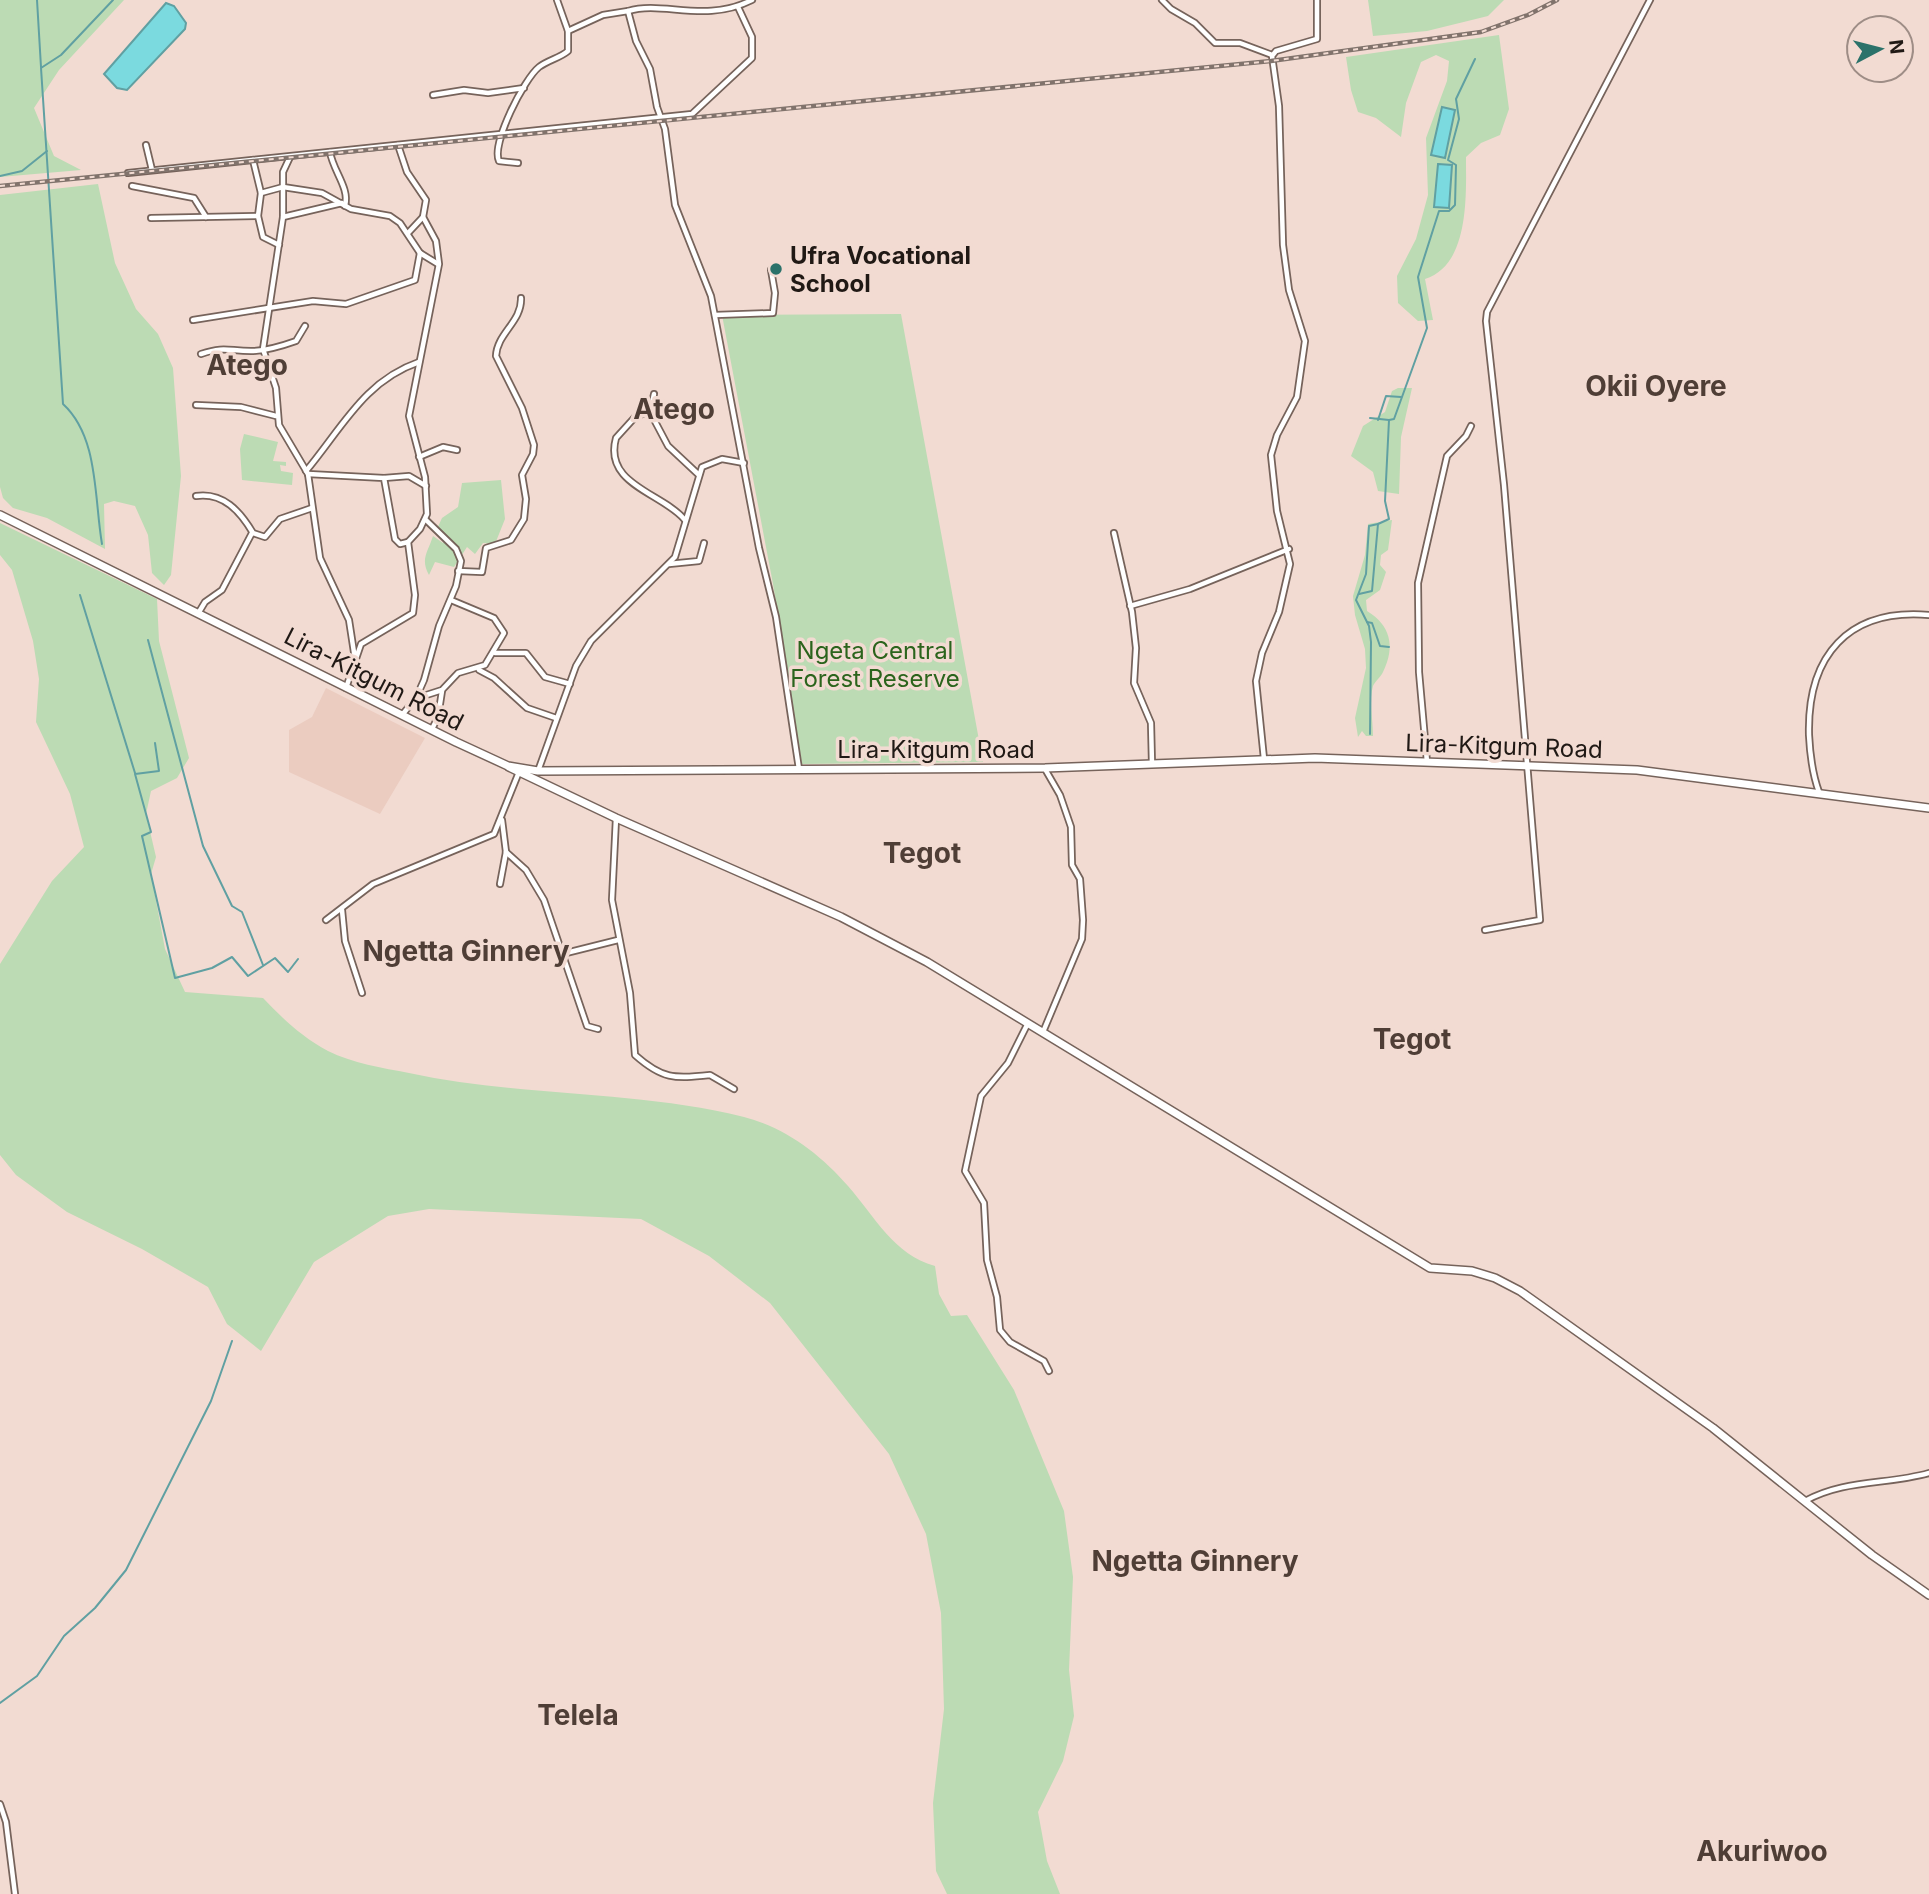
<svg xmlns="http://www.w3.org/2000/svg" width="1929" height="1894" font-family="Inter,sans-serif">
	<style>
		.built { fill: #ebccc0 }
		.green { fill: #bcdbb4 }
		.water { fill: #7bdadf; stroke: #60a0a2; stroke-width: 2 }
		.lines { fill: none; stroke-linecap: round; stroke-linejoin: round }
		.stream { stroke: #60a0a2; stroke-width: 2 }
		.minor-casing { stroke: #76635b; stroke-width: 8 }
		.secondary-casing { stroke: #76635b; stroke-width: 10 }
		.primary-casing { stroke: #76635b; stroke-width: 10 }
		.minor { stroke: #fff; stroke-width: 4.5 }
		.secondary { stroke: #fff; stroke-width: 7 }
		.primary { stroke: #fff; stroke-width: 7 }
		.rail-casing { stroke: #81736c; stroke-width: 4.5 }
		.rail { stroke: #f2dbd2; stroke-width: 2; stroke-dasharray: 5; stroke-linecap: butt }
		.poi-dot { fill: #2b726a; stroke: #f2dbd2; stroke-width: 2.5 }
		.labels { text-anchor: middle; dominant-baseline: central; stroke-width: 7; stroke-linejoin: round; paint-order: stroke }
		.poi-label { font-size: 24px; font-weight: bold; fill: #201915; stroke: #f2dbd2; text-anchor: start }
		.park-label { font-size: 24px; fill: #2b641c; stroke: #f2dbd2 }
		.street-label { font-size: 24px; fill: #201915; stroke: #f2dbd2 }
		.quarter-label { font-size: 28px; font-weight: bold; fill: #4f3e36; stroke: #f2dbd2 }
	</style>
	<rect width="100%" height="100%" fill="#f2dbd2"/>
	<path class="built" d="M326 688 425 738 380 814 289 772V730L312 717Z"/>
	<g class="green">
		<path d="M0 0H124L59 70 34 108 54 156 81 170 0 177Z"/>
		<path d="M1368 0H1504L1488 16 1427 31 1373 36Z"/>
		<path d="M1499 35 1509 109 1500 135 1481 143 1466 157C1466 194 1470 265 1425 279L1433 320 1418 321 1398 303 1397 276 1416 239 1428 195 1426 138 1447 81 1449 61 1436 55 1421 62 1406 103 1401 137 1376 118 1358 112 1351 90 1346 57Z"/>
		<path d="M98 184 115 263 136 309 158 334 173 368 181 476 171 575 164 585 152 573 148 535 135 506 114 501 104 504 105 549 47 518 13 508 3 498 0 487V195Z"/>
		<path d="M901 314 983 762 802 764 773 584 722 315Z"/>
		<path d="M1398 388H1412L1401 437 1399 494 1378 491 1373 472 1351 456 1363 426 1385 412 1392 391Z"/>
		<path d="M244 434 278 442 273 461 286 462V466L280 465 281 471 293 473 292 485 242 480 240 449Z"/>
		<path d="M501 480 505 519 495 544 483 543 475 554 467 547 454 567 435 562 429 575C420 559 428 552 433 536L443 543 445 539 436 531 442 518 458 507 462 483Z"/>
		<path d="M1392 520 1388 550 1381 555 1380 565 1386 572 1380 590 1366 600 1367 611C1390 625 1396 646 1383 672 1381 677 1375 681 1373 686 1369 699 1373 721 1373 736H1366L1362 731 1358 737 1355 718 1366 668 1365 649 1355 615 1353 596 1365 555 1368 524Z"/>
		<path d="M0 523 157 599 159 641 189 758 177 778 151 791 146 814 156 857 151 874 165 949 185 992 263 998C283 1019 302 1037 328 1051 352 1063 383 1068 409 1073 520 1097 635 1090 744 1117 786 1128 820 1154 848 1186 876 1218 893 1254 935 1266L939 1294 951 1316 967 1315 1014 1390 1064 1511 1073 1577 1069 1670 1074 1716 1063 1761 1038 1812 1047 1861 1060 1894H947L936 1871 933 1803 944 1709 941 1613 926 1534 889 1454 770 1303 709 1256 641 1219 429 1209 388 1216 314 1262 261 1351 227 1324 208 1287 142 1249 67 1212 16 1175 0 1155V964L52 881 84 847 70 794 36 722 39 679 33 641 12 570 0 555Z"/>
	</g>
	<g class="water">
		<path d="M166 3 174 6 186 23 185 29 127 90 117 88 104 74Z"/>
		<path d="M1442 107 1455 110 1445 158 1431 155Z"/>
		<path d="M1438 164 1452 165 1449 208 1434 207Z"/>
	</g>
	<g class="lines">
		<g class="stream">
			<path d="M37 0 41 67"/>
			<path d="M0 176 22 171 47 151"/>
			<path d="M1370 418 1389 420"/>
			<path d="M1378 420 1386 396 1401 397"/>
			<path d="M102 544C94 498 99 437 63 404L41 68 61 55 113 0"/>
			<path d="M1359 594 1372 591 1378 524 1389 519 1385 501 1389 420 1394 419 1427 328 1418 277 1439 211H1449L1455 205 1456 165 1448 160 1459 119 1456 99 1475 59"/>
			<path d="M80 595 135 773"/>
			<path d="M1367 622 1372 623 1380 646 1389 647"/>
			<path d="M148 640 203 846 232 906 242 912 263 965"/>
			<path d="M1370 734 1371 642 1369 626 1356 600 1366 574 1369 526 1378 524"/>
			<path d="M155 743 159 771 135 774 151 832 142 836 175 978 212 968 232 957 248 976 275 958 288 972 298 959"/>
			<path d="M0 1703 37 1676 64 1636 95 1608 126 1570 211 1401 232 1341"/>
		</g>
		<defs>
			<g id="minor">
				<path d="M752 0C704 24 663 0 628 11L636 41 650 69 657 107 665 129 675 205 711 296 759 548 776 617 799 769"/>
				<path d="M1162 0 1171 9 1195 23 1215 43H1240L1272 55"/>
				<path d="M568 31 603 15 628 11"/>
				<path d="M433 95 464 90 488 93 524 88"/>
				<path d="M146 145 152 170"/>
				<path d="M330 152C333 171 350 188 345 206"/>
				<path d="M253 160 261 193 258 216 263 237 279 245"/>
				<path d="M518 163 499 161C491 144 524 79 539 67 548 60 560 58 568 51V31L557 0"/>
				<path d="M128 173 692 114 752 58V37L738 7"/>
				<path d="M132 186 194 198 206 217"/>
				<path d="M261 193 283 187 322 193 351 209 390 216 400 223 420 253 438 264"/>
				<path d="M342 203 283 217 263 349 276 388 279 425 308 474 320 558 349 620 355 659"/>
				<path d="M283 217V172L290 157"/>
				<path d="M151 218 258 216"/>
				<path d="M408 233 423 217"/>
				<path d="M715 315 773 313 775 293 771 270"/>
				<path d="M193 320 313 301 346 304 415 280 420 253"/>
				<path d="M201 354C225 346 228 351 251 351 266 351 282 346 296 341L305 326"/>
				<path d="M654 394 650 412 668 446 699 475"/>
				<path d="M196 405 241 407 276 416"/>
				<path d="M650 412 636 416 616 438C603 485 663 493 685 520"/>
				<path d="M419 457 443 447 457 450"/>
				<path d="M306 471C342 428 364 381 419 362"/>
				<path d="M308 474 384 478 395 539 400 544 408 542"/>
				<path d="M384 478 409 476 426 486"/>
				<path d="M196 496C223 492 240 511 253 533L265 537 280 519 312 508"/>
				<path d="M1114 533 1132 612 1136 648 1134 683 1151 723 1152 764"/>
				<path d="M669 564 699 561 704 543"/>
				<path d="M458 571 482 572 486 548 511 540 524 519 526 499 522 475 533 454 534 445 522 408 496 356C497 333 522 322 521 298"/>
				<path d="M1130 606 1190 589 1289 549"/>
				<path d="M199 612 205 602 222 590 252 533"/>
				<path d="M495 653H526L545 677 570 684"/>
				<path d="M479 670 494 678 527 708 556 718"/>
				<path d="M346 688 361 644 413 613 415 595 408 542 420 529 427 514 425 477 409 416 439 264 436 241 423 217 426 200 407 172 398 145"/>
				<path d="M417 698 442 690 458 673 485 665 504 633 494 618 451 600"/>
				<path d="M402 715 416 698 424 680 439 626 456 586 461 561 456 549 426 520"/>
				<path d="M432 729 438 717 442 691"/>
				<path d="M1264 759 1256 681 1262 653 1279 612 1290 564 1277 511 1271 455 1277 435 1297 397 1305 341 1289 290 1283 245 1279 106 1272 56 1276 51 1317 39V0"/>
				<path d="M1427 762 1419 672 1418 583 1447 456 1466 436 1471 426"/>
				<path d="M538 771 576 666 591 641 675 557 702 467 722 459 744 463"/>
				<path d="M1819 792C1812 773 1810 755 1809 735 1807 656 1848 608 1929 615"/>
				<path d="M616 818 612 900 630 993 635 1055C662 1079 674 1079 710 1075L734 1089"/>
				<path d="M506 852 526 870 544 900 587 1026 598 1029"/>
				<path d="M500 884 506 852 502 820"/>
				<path d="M342 910 345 941 362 993"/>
				<path d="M326 920 373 884 494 834 519 772"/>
				<path d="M1485 930 1540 920 1504 485 1486 321 1487 312 1650 0"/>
				<path d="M562 954 618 940"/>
				<path d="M1028 1023 1008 1063 981 1096 965 1171 984 1203 987 1260 997 1297 1000 1330 1010 1342 1044 1361 1049 1371"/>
				<path d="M1043 1032 1082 939 1083 920 1080 879 1072 865 1071 827 1060 795 1045 769"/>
				<path d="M1805 1501C1845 1479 1887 1485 1929 1473"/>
				<path d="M0 1804 6 1822 15 1894"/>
			</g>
			<path id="secondary" d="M509 767 616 818 841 917 927 962 1430 1268 1472 1271 1495 1278 1520 1291 1713 1428 1872 1555 1929 1595"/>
			<path id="primary" d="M0 515 456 742 508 766 538 771 1045 768 1315 758 1637 770 1929 808"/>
		</defs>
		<use href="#minor" class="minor-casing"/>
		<use href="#secondary" class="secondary-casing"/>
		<use href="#primary" class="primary-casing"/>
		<use href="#minor" class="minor"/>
		<use href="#secondary" class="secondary"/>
		<use href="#primary" class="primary"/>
		<defs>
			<path id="rail" d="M0 186 1271 61 1481 32 1528 15 1557 0"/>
		</defs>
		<use href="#rail" class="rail-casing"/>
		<use href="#rail" class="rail"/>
	</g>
	<circle class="poi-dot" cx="776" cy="269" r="7"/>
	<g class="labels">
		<g class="poi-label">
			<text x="790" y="255">Ufra Vocational<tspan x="790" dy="28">School</tspan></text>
		</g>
		<g class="park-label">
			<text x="875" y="650">Ngeta Central<tspan x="875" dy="28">Forest Reserve</tspan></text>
		</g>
		<g class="street-label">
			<text transform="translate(374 679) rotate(27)">Lira-Kitgum Road</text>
			<text transform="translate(1504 746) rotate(2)">Lira-Kitgum Road</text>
			<text x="936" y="749">Lira-Kitgum Road</text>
		</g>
		<g class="quarter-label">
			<text x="247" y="365">Atego</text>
			<text x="1656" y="386">Okii Oyere</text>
			<text x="674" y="409">Atego</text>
			<text x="922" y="853">Tegot</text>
			<text x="466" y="951">Ngetta Ginnery</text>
			<text x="1412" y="1039">Tegot</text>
			<text x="1195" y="1561">Ngetta Ginnery</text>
			<text x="578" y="1715">Telela</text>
			<text x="1762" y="1851">Akuriwoo</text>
		</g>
	</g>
	<g transform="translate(1880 49) rotate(83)"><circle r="33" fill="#f2dbd2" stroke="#9e8d86" stroke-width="2"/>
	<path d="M0-5L12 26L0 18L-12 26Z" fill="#2b726a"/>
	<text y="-10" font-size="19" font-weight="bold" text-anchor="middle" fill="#201915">N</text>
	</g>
</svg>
